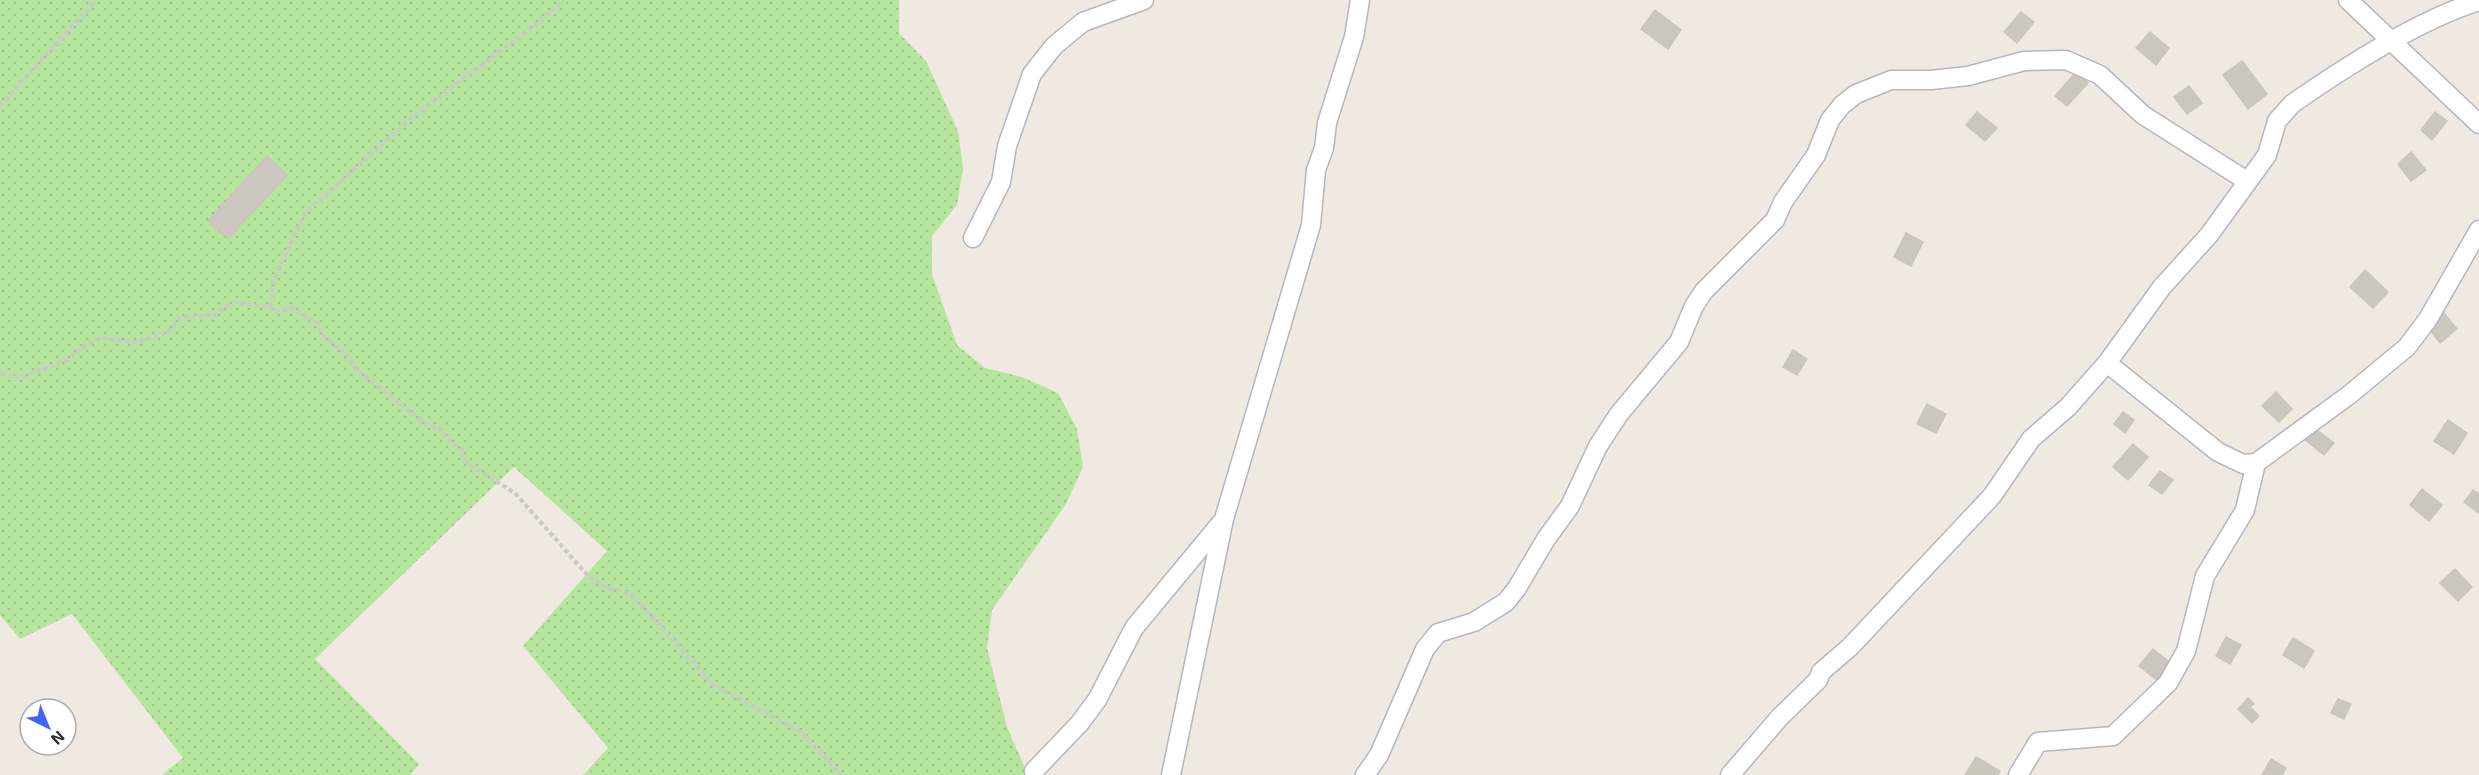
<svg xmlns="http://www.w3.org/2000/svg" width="2479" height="775" font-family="'Exo 2',sans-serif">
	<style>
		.grass { fill: url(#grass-dots) }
		.building { fill: #cbc7bf; stroke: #cbc5ba; stroke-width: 1.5 }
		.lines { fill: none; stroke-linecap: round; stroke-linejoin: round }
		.minor-casing { stroke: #b4b7c1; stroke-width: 21 }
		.path { stroke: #c9c9c9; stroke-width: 4; stroke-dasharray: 4.5 3; stroke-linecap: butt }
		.minor { stroke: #fff; stroke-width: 18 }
	</style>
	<defs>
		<pattern id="grass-dots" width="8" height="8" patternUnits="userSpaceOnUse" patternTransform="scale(1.5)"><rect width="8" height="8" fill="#b6e59e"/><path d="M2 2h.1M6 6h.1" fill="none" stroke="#9dc588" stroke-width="1.8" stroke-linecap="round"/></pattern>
	</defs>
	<rect width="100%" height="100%" fill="#efe9e1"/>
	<path class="grass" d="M0 0H899V33L926 61 958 131 963 168 957 205 932 236V274L957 345 985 368 1022 377 1058 393 1077 429 1083 467 1066 504 992 610 987 648 1007 727 1028 775H583L608 748 523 646 607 551 514 467 315 659 419 764 410 775H162L183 758 72 614 20 639 0 615Z"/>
	<g class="building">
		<path d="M1655 10 1681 30 1668 49 1641 29Z"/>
		<path d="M2021 12 2034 22 2017 43 2004 32Z"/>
		<path d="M2150 32 2169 48 2156 65 2136 48Z"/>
		<path d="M2242 61 2267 94 2248 109 2223 75Z"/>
		<path d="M2076 72 2088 83 2067 106 2055 96Z"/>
		<path d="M2189 86 2202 103 2187 114 2174 97Z"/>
		<path d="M1977 112 1997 128 1985 141 1966 125Z"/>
		<path d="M2435 112 2447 121 2432 140 2421 130Z"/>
		<path d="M2411 152 2426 170 2411 181 2398 164Z"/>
		<path d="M267 156 287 175 228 239 208 221Z"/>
		<path d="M1906 233 1923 242 1911 266 1894 257Z"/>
		<path d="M2365 270 2388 292 2373 308 2350 287Z"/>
		<path d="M2443 312 2457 329 2440 343 2427 326Z"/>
		<path d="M1793 350 1807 359 1797 375 1783 367Z"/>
		<path d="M2276 392 2292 409 2279 422 2262 406Z"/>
		<path d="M1927 404 1946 414 1936 433 1917 424Z"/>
		<path d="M2123 412 2134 420 2125 433 2114 424Z"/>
		<path d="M2448 420 2467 433 2454 454 2434 441Z"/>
		<path d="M2312 426 2334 443 2324 455 2303 438Z"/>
		<path d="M2133 444 2148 457 2128 480 2113 467Z"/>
		<path d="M2160 471 2173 480 2162 494 2149 485Z"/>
		<path d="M2422 489 2442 505 2429 521 2410 505Z"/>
		<path d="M2473 490 2479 494V513L2464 502Z"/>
		<path d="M2455 569 2472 587 2458 601 2440 583Z"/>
		<path d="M2226 637 2241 645 2230 664 2216 656Z"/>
		<path d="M2293 638 2314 651 2304 668 2283 655Z"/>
		<path d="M2153 649 2172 664 2158 681 2139 666Z"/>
		<path d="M2248 698 2254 704 2250 707 2259 716 2252 723 2238 709Z"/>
		<path d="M2338 699 2351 704 2344 719 2331 713Z"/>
		<path d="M1976 757 2000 771 1998 775H1965Z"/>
		<path d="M2271 759 2286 768 2282 775H2262Z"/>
	</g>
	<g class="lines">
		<defs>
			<g id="minor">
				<path d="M2348 0 2479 124"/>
				<path d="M973 238 1001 182 1007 146 1032 74 1054 46 1083 22 1144 0"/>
				<path d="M2107 363 2218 452 2243 464 2256 463 2349 395 2407 347 2428 319 2479 230"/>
				<path d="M1034 771 1079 724 1097 700 1134 628 1221 523"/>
				<path d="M1171 775 1224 519 1311 225 1316 170 1324 148 1327 123 1354 37 1360 0"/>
				<path d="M1365 775 1379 755 1425 649 1438 633 1474 622 1506 602 1517 588 1546 539 1570 506 1598 446 1619 414 1679 342 1694 306 1704 291 1775 220 1783 202 1816 155 1830 120 1842 105 1856 94 1891 80H1931L1968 76 2024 61 2066 60 2100 75 2143 115 2247 181"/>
				<path d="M1730 775 1780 717 1818 680 1821 672 1850 647 1992 496 2031 439 2068 407 2107 363 2162 287 2209 235 2267 155 2277 121 2292 104C2345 67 2418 20 2479 1"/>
				<path d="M2018 775 2038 742 2113 736 2168 683 2186 651 2205 576 2245 510 2256 463"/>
			</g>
		</defs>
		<use href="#minor" class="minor-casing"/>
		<g class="path">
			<path d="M0 106 96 0"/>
			<path d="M270 307 273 283 304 214 416 114 543 19 563 0"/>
			<path d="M0 374 22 377 69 359 76 352 100 338 137 342 168 332 181 317 216 315 224 307 236 303 270 307 277 312 292 308 317 323 325 338 346 353 356 369 426 424 441 430 451 443 462 449 463 460 515 493 589 577 608 588 631 594 714 685 801 732 842 775"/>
		</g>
		<use href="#minor" class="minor"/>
	</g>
	<g transform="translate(48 727) rotate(137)"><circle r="28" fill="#ffffff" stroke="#ababab" stroke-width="1.5"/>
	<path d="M0-4.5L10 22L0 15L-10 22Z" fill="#4264fb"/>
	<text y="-9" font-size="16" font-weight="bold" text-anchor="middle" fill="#2e2e2e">N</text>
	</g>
</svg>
